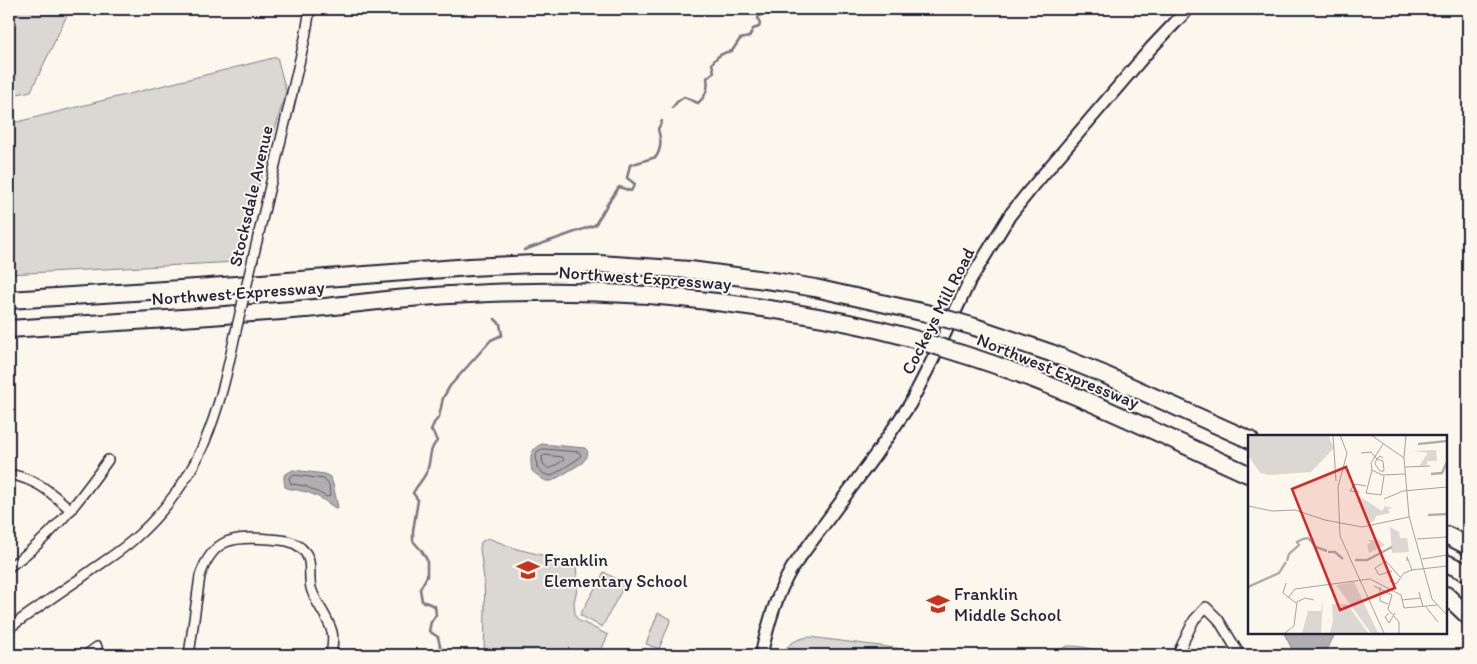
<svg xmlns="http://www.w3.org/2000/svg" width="1477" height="664" font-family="Itim,sans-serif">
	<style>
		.green { fill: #dbd8d3; stroke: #7e7d87 }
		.water { fill: #b1aeb0; stroke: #787681 }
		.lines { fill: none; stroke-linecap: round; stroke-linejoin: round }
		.shore { stroke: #5b5a6a; stroke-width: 1 }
		.stream { stroke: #787681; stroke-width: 2.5 }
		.minor-casing { stroke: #22223b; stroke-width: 12 }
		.tertiary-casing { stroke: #22223b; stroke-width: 15 }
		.motorway-casing { stroke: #22223b; stroke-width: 20 }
		.minor { stroke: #fbf7ec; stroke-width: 9 }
		.tertiary { stroke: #fbf7ec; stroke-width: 11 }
		.motorway { stroke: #fbf7ec; stroke-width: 16 }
		.minor-bridge-casing { stroke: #22223b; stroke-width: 12; stroke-linecap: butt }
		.motorway-bridge-casing { stroke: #22223b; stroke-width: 20; stroke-linecap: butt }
		.minor-bridge { stroke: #fbf7ec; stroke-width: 9 }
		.motorway-bridge { stroke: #fbf7ec; stroke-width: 16 }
		.labels { text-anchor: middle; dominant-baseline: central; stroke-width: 4; stroke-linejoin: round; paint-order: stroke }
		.street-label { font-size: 18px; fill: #22223b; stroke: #fbf7ec }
		.poi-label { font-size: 18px; fill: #22223b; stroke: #fbf7ec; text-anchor: start }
		.inset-river { fill: none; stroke: #b1aeb0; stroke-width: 2.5 }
		.inset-road { fill: none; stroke: #a4a2a5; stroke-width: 1 }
		.view { fill: #d62828; fill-opacity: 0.15; stroke: #d62828; stroke-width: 2.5 }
		.inset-edge { fill: none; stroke: #22223b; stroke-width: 2.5 }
	</style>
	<rect width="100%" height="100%" fill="#fbf7ec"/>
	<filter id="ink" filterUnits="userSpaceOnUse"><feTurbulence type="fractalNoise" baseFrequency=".02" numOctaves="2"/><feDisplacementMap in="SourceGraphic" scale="10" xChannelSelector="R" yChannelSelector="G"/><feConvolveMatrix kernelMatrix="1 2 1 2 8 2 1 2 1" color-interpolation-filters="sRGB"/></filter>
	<g filter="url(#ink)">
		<g class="green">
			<path d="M9 9H70L31 91 9 96Z"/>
			<path d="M277 57 286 91 237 262 9 274V124Z"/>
			<path d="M488 538 517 549 570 562 576 567 578 585 574 602 575 615 578 620 608 635 599 655H484L485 610 484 579 480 549 481 542Z"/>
			<path d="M604 572 625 584 602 627 580 615Z"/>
			<path d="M658 613 671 619 659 649 646 644Z"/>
			<path d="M809 637 896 648 924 655H782C787 643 797 639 809 637Z"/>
			<path d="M1068 646C1082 646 1093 648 1104 655H1048Z"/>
		</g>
		<g class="water">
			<path d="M542 444 585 448 588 452 586 458 582 463 552 481H546L541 478 532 471C530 459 529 449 542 444Z"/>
			<path d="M293 470 325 474 330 477 333 484 338 508H335C325 501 314 493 302 491 296 489 291 490 285 487L284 480V475Z"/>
			<path d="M1284 633H1336L1323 655H1295Z"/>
		</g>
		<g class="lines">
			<g class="shore">
				<path d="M543 449 579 452 581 455 578 459 551 476 544 474 537 468 536 456 537 452Z"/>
				<path d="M545 455 562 457 564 460 549 469 543 464 542 457Z"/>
				<path d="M294 475 324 479 329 485 330 496 327 497 305 486 291 484 289 478Z"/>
			</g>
			<g class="stream">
				<path d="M672 108 677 102 684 97 698 103C705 97 709 88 707 78L714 72 712 63C717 56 723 52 732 51L740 39 749 37 753 29 759 27 760 24 758 18 762 13H766L769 10 777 9C778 11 782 14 783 15 786 16 819 10 824 9"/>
				<path d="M524 250 595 225 608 203 619 187 631 191 635 184 627 178 630 165 656 157C662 147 661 140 658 129L662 121"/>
				<path d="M442 655 438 637 429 631 431 622 436 615 435 606 422 601 420 589 427 576V560L421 550 413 541V531L418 500 413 493C417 485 426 477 428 468 431 457 429 450 437 441L434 434 431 431 434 423 439 417 443 398 450 386 491 340 502 335 500 324 495 319"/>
			</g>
			<defs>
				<g id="minor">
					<path d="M253 258 305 38 310 9"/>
					<path d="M9 474C38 480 49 491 71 510"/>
					<path d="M9 567C50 539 79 501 108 460"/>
					<path d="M9 628C33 611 57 594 81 578 98 565 117 554 133 540 166 511 194 473 209 431 221 400 228 368 235 335"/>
					<path d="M86 655 97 647"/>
					<path d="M189 655 200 576C213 538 233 536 269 539 282 540 295 540 304 551 313 561 308 575 311 588 315 603 328 616 332 632 334 640 332 648 331 655"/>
					<path d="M1177 655 1194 620 1206 607 1218 619 1240 655"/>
				</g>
				<path id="tertiary" d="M761 655C768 625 776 595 792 568L876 454 910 404 932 361 969 282 1010 215 1030 190 1151 48 1188 9"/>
				<g id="motorway">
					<path d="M9 300 196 288 470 267 534 264H599L690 270 780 282 815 288 926 313"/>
					<path d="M975 327 1051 353 1103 374 1250 440"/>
					<path d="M9 329C108 323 207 317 305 309 336 306 366 302 396 299 442 295 488 292 534 292 598 291 662 295 725 303 789 311 852 321 914 339"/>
					<path d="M962 354C1062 385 1155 432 1250 475"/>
					<path d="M1446 535 1468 546"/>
					<path d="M1446 563 1468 573"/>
					<path d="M1446 595 1468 616"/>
				</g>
			</defs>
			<use href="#minor" class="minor-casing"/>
			<use href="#tertiary" class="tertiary-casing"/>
			<use href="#motorway" class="motorway-casing"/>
			<use href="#minor" class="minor"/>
			<use href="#tertiary" class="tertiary"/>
			<use href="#motorway" class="motorway"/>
			<defs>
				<path id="minor-bridge" d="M235 335 253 258"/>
				<g id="motorway-bridge">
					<path d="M926 313 975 327"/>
					<path d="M914 339 962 354"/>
				</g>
			</defs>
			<use href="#minor-bridge" class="minor-bridge-casing"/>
			<use href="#motorway-bridge" class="motorway-bridge-casing"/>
			<use href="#minor-bridge" class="minor-bridge"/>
			<use href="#motorway-bridge" class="motorway-bridge"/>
		</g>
	</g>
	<defs>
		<symbol id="school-bare" viewBox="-9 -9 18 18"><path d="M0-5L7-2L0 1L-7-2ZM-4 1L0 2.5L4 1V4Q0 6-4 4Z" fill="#c8321e" stroke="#fbf7ec" stroke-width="2.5" paint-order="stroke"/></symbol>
	</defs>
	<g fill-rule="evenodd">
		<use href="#school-bare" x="512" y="554" width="32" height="32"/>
		<use href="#school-bare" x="922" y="588" width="32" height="32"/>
	</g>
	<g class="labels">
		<g class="street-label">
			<text transform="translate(251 196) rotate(-77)">Stocksdale Avenue</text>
			<text transform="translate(645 278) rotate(4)">Northwest Expressway</text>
			<text transform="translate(238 293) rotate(-4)">Northwest Expressway</text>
			<text transform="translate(938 311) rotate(-63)">Cockeys Mill Road</text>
			<text transform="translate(1058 371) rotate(22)">Northwest Expressway</text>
		</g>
		<g class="poi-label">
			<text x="544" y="560">Franklin<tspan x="544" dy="21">Elementary School</tspan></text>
			<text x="954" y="594">Franklin<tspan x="954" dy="21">Middle School</tspan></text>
		</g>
	</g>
	<g transform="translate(1248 435)">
		<rect width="199" height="199" fill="#fbf7ec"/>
		<path d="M0 0H80L86 13 63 37 21 40 12 38 0 20ZM188 15 189 26H179V30L171 31 180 18 165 16ZM111 61 134 76 137 71 145 73 140 74 142 78 128 81 126 86 120 89 110 66ZM142 92 151 97 152 103H159L161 117 144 118ZM119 105H131L137 110 121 118 119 110 123 107ZM106 147 130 198H123L88 150ZM75 163 73 198H54L60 176H73ZM84 169H99L120 198H82L85 185Z" fill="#dbd8d3"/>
		<path class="inset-river" d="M170 9 199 6M183 39 194 38 199 27M180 80 199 79M80 117H87L95 124M107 125H119L144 112M39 126 41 119 51 110 49 107 55 104 60 103 68 112 79 116M0 152 31 138 38 127"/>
		<path class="inset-road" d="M85 0 88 46M92 0 99 18 90 52 92 101 136 198M123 0 156 23M158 0 156 23 161 81 184 164 199 180M113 18 123 17 129 24 135 26 136 36H132L127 29V28L129 24 132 21 135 23M157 32 182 31M124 35 118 58 133 60 136 41M124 35 134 40 157 39M124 35 123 28 135 9M111 57 102 56 107 49 118 51M136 64 155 56 199 52M0 71 24 76 47 75 77 85 114 92 161 82M169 104 199 102M174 124 199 120M159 126V122L164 135M144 136 131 140 127 133 138 126 152 142M142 146 148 149 156 138 164 135 199 131M38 148 35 158 48 168M126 151 144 160 140 174 151 187V198M132 152V166L140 169M171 157 175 172M40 163 47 154 122 144 153 160 156 173 189 170M154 165 173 163M178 172 190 187M141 178 137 182 141 188 147 178M37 198 46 191 49 167 57 163 66 165"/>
		<path class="view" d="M98 32 147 153 92 175 44 54Z"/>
		<rect width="199" height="199" class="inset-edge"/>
	</g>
	<rect width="1477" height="664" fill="none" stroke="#fbf7ec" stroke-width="30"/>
	<rect x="15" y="15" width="1447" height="634" fill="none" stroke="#22223b" stroke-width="2" filter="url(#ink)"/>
</svg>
